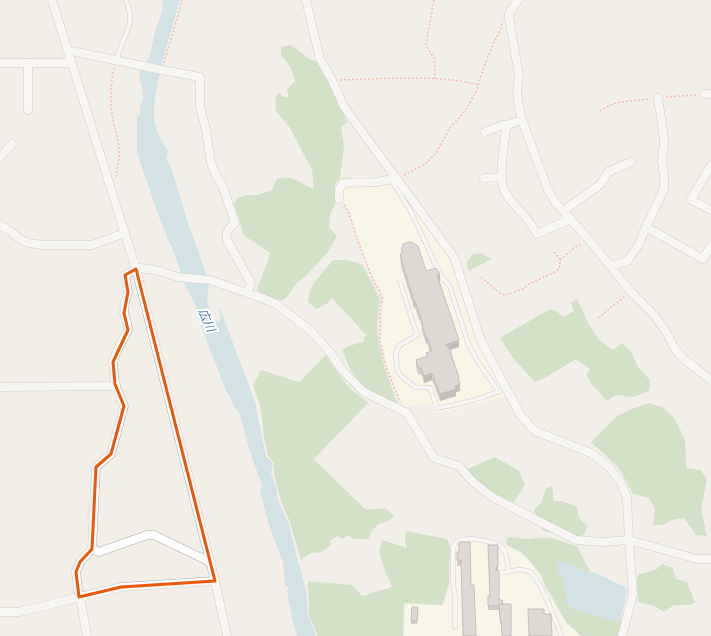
<svg xmlns="http://www.w3.org/2000/svg" width="711" height="636" font-family="Quicksand,'Noto Sans JP',sans-serif">
	<style>
		.education { fill: #ffffe5 }
		.forest { fill: #add19e }
		.water { fill: #aad3df }
		.lines { fill: none; stroke-linecap: round; stroke-linejoin: round }
		.lane-casing { stroke: #a9a9a9; stroke-width: 5 }
		.street-casing { stroke: #a9a9a9; stroke-width: 9 }
		.path { stroke: #fa8072; stroke-width: 1.5; stroke-dasharray: 2 2; stroke-linecap: butt }
		.lane { stroke: #fff; stroke-width: 4 }
		.street { stroke: #fff; stroke-width: 8 }
		.wall { fill: #aba49e }
		.shaded-wall { fill: #8b8681 }
		.building { fill: #c7bfb8; stroke: #8b8681 }
		.marked { fill: none; stroke: #e8590c; stroke-width: 3; stroke-linejoin: round }
		.labels { text-anchor: middle; dominant-baseline: central; stroke-width: 4; stroke-linejoin: round; paint-order: stroke }
		.water-label { font-size: 12px; font-style: italic; fill: #4a7aab; stroke: #fff }
	</style>
	<rect width="100%" height="100%" fill="#f2efe9"/>
	<g class="education">
		<path d="M396 183 448 254 506 396 460 408 435 413 431 403 404 407 387 365 382 343V325L384 297 381 289 374 278 364 255 350 211 341 197 342 187 376 185Z"/>
		<path d="M470 537 494 541 521 553 530 563 540 576 543 586 553 604 565 622 577 632 580 636H404L406 605 408 604 441 606H444L451 584V548L452 543 460 538Z"/>
	</g>
	<g class="forest">
		<path d="M290 45 297 49 309 59 319 62 329 81 342 111 348 122 341 127 344 147 340 178 335 185 336 202 330 215 329 227 337 236 328 252 305 277 296 284 287 297 282 301 263 296 257 289 266 266 270 253 243 235 241 224 234 205 237 198 246 195H257L272 190 277 178H291L314 189 312 170 290 128 276 111 275 99 279 92 283 97H289L287 89 295 81 291 68 281 55V47Z"/>
		<path d="M482 253 491 259 469 271C465 262 467 261 473 254Z"/>
		<path d="M333 260H348L363 265 380 299 377 326 379 344 385 369 399 407 365 389 351 371 342 350 348 346 363 342 366 335 332 298 328 303 317 309 308 302 310 289 317 279Z"/>
		<path d="M577 299 588 323 599 340 613 350 623 343 632 353 638 367 650 380 649 391 634 397 616 395 607 401 591 383 586 374 590 369 576 359 550 375 535 382 513 358 500 338 550 309 557 311 563 317 574 311 571 303Z"/>
		<path d="M326 355 340 376 351 389 368 403 314 459 366 510 385 508 394 516 389 521 379 524 373 529 368 539H354L347 535 343 539 337 536 330 541 331 545 322 552 311 553 301 560 290 522 281 501 274 473V463L268 455 264 438 261 409 253 385 261 370 299 382Z"/>
		<path d="M649 403 664 408 675 419 685 440 686 468 701 470 707 480 701 509 707 536 696 535 684 518 671 520 663 525H653L655 509 649 498 633 494 619 468 591 442 617 416 632 409Z"/>
		<path d="M495 457 519 471 525 485 514 502C495 500 480 482 466 470Z"/>
		<path d="M552 486 554 501H561L577 507 579 518 588 526 584 535C570 539 556 534 542 530L534 510 541 503 546 489Z"/>
		<path d="M406 531 447 539 450 546 449 584 443 603 442 605 404 603 403 636H318L309 615 308 581 352 585 362 596 392 587 382 563 379 551 382 540 407 548 405 541Z"/>
		<path d="M508 537 528 539 536 538H552L569 544 577 546 591 574 621 615V624L618 636H581L566 622 544 583 541 575 531 562 521 552 507 545 506 542Z"/>
		<path d="M662 564 673 568 676 579 687 582 695 602 691 605H674L664 612 655 606 638 602 637 579 639 574 645 573 657 569Z"/>
	</g>
	<g class="water">
		<path d="M162 0H180C172 27 164 54 158 81 156 95 152 110 155 124 157 134 163 143 168 151L166 158 171 167 187 220 207 276 208 282 209 285 207 302 211 315 214 320 219 322 221 319 219 309 220 308 256 405V408L265 452 266 456 272 463 273 465 271 473 272 477 277 490V497L280 506 288 522 298 562 301 570 306 593 308 614 316 636H297L293 622 287 591 289 588 288 586H285L283 563 268 522 260 492 261 490 262 485 250 452 240 414 234 406 231 398 227 393 203 331 194 302 182 280 180 270 172 247 168 240 158 214 138 156 137 146V117L138 115 140 116C140 112 140 109 140 106 141 103 143 99 143 96 143 83 132 70 148 60 151 51 153 41 155 31 158 21 165 11 162 0Z"/>
		<path d="M564 561 577 567 581 570 592 572 627 588C626 599 623 609 620 620L612 621 597 615 584 614 566 604C567 598 566 589 564 584 561 576 557 574 557 565L560 562Z"/>
	</g>
	<g class="lines">
		<defs>
			<g id="lane">
				<path d="M116 60 130 23C131 15 129 8 126 0"/>
				<path d="M391 180 410 210 429 250 434 262 441 276 450 287 468 343 476 359 499 392"/>
				<path d="M400 282 417 335 399 346 396 353 397 369 401 376 415 387 430 388 437 408C459 405 480 399 500 391"/>
				<path d="M499 573C508 572 521 567 530 572 540 579 557 623 561 636"/>
				<path d="M455 627V597L453 583V548C454 545 455 543 458 541 466 536 499 541 504 550 507 556 508 565 508 572"/>
			</g>
			<g id="street">
				<path d="M52 0 136 269 215 581 227 636"/>
				<path d="M306 0 320 59 332 80 344 107 454 257 481 341 521 416 535 431 591 453 609 467 620 481 627 498 629 540 633 594 622 636"/>
				<path d="M518 0 509 13V17L519 76 517 91 519 108 522 120 548 190 555 202 590 241 631 292 654 315 665 330 675 349 684 359 711 380"/>
				<path d="M67 50 162 70 200 77V107L206 130 211 163 216 175 223 187 235 223C229 229 225 231 227 240L251 283 247 293"/>
				<path d="M0 63H71"/>
				<path d="M28 63V110"/>
				<path d="M704 94H711"/>
				<path d="M522 120 507 125 506 130C504 146 498 177 505 192 509 200 517 207 523 214 528 220 533 227 537 234L571 219"/>
				<path d="M485 132 503 125H507"/>
				<path d="M0 157 12 144"/>
				<path d="M711 165 691 200 711 210"/>
				<path d="M484 178 502 177"/>
				<path d="M339 199V190L343 183 377 182 397 178"/>
				<path d="M563 211 601 184 608 172 631 162"/>
				<path d="M0 225 10 231 20 239 28 243 42 245H92L125 233"/>
				<path d="M646 227 703 259 711 246"/>
				<path d="M610 266 626 262 630 257 638 246 646 227 664 189C665 179 663 170 662 161 662 154 664 148 664 142 663 127 660 112 658 98"/>
				<path d="M0 387 116 386"/>
				<path d="M92 549 99 552 147 535H154L210 562"/>
				<path d="M0 612H19L121 587 215 581"/>
				<path d="M87 636 81 602 79 597 76 572 80 562 92 549 96 467 111 454 124 406 115 384 113 362 118 349 128 330 127 323 124 313 125 301 128 292 125 275 136 269 141 268 160 271 178 277 210 280 247 293 262 298 276 304 311 331 333 356 343 371 364 392 407 413 434 458 459 466 472 481 492 497 576 540 603 542 629 540 697 559H711"/>
			</g>
		</defs>
		<use href="#lane" class="lane-casing"/>
		<use href="#street" class="street-casing"/>
		<g class="path">
			<path d="M434 0 426 44 428 49 435 59V79"/>
			<path d="M164 63 178 15 182 0"/>
			<path d="M114 68C110 86 110 102 113 120 115 130 118 138 119 148 120 158 117 169 116 179"/>
			<path d="M340 80C367 79 393 78 420 78 441 79 457 79 478 85"/>
			<path d="M666 97 696 95"/>
			<path d="M600 111 610 105 621 102 650 99"/>
			<path d="M404 175 425 164 436 153 449 129 465 111 476 92 485 64 494 42 501 29 502 21"/>
			<path d="M344 205 348 211 356 236 372 278 379 290 382 299 380 313V343L386 367 400 402"/>
			<path d="M560 260 573 249 582 243"/>
			<path d="M481 277 501 294 505 295 523 289 529 284 555 272 559 269 560 264V259L554 252"/>
			<path d="M598 318 625 296"/>
		</g>
		<use href="#lane" class="lane"/>
		<use href="#street" class="street"/>
	</g>
	<g class="wall">
		<path d="M402 248 426 271 440 281H439L459 347 450 350 459 378 460 391 456 392V396L440 401 432 380 424 383 421 374 418 375 416 366V360L426 357V353L430 352 427 343 426 344 422 331V327L415 308H414L401 266 400 254 402 253Z"/>
		<path d="M488 545 498 570 497 571 499 600H502L501 624H500L499 610H488V596H490Z"/>
		<path d="M457 552H459L471 585 461 566H457Z"/>
		<path d="M412 607H418L417 624H411Z"/>
	</g>
	<g class="shaded-wall">
		<path d="M440 274V281L437 282V275Z"/>
		<rect x="414" y="301" width="1" height="7"/>
		<path d="M426 337H427V343L426 344Z"/>
		<path d="M459 340V347L445 352V345Z"/>
		<path d="M432 373V380L424 383V376Z"/>
		<path d="M460 384V391L456 392V396L440 401V394L455 386Z"/>
		<path d="M498 565V570L497 571 496 569 497 566Z"/>
	</g>
	<g class="building">
		<path d="M410 242 413 243 418 246 426 271 436 268 440 274 437 275 459 340 445 345 451 351V354L459 378H458L460 384 455 386 456 389 440 394 432 373 424 376 421 368H418L416 360 428 356 426 353 432 351 427 337H426L422 324H423L415 301H414L401 259H402L400 254 402 253V248L403 244 406 243Z"/>
		<path d="M459 542H470L471 585H474L476 636H463L461 560H457V552H459Z"/>
		<path d="M488 545H498V565L497 566 496 569 497 571 499 572V600H502L503 604H499V606H488V596H490Z"/>
		<path d="M499 604H511V636H502L501 618H500Z"/>
		<path d="M412 607H418L417 621H411Z"/>
		<path d="M528 609H544V614H551L552 636H529Z"/>
	</g>
	<path d="M0 0H711V636H0ZM136 269 215 581 121 587 79 597 76 572 80 562 92 549 96 467 111 454 124 406 115 384 113 362 128 330 124 313 128 292 125 275Z" fill="#f2efe9" fill-opacity=".55" fill-rule="evenodd"/>
	<path class="marked" d="M136 269 215 581 121 587 79 597 76 572 80 562 92 549 96 467 111 454 124 406 115 384 113 362 128 330 124 313 128 292 125 275Z"/>
	<g class="labels">
		<g class="water-label">
			<text transform="translate(207 320) rotate(66)">広川</text>
		</g>
	</g>
</svg>
